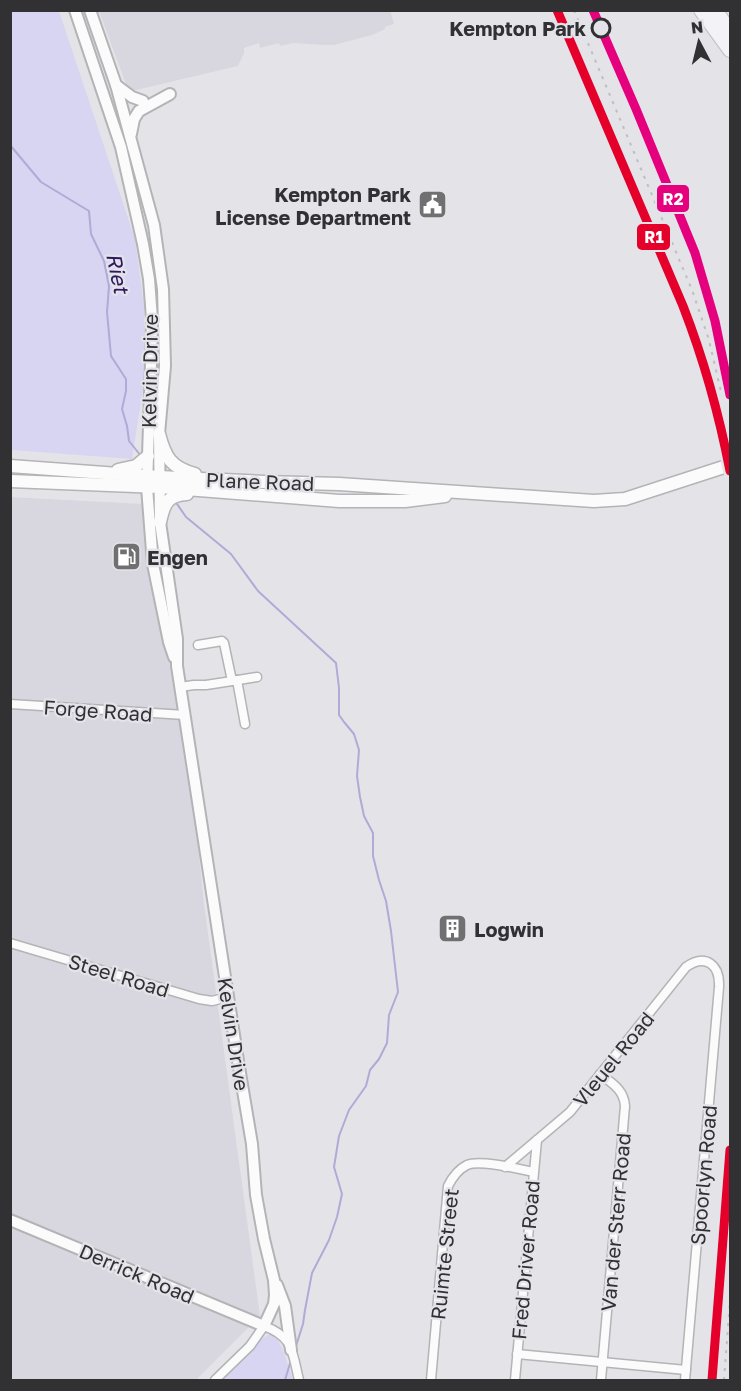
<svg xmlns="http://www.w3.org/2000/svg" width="741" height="1391" font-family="'Golos Text',sans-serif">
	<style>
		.built { fill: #d8d7e0 }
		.green { fill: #d8d5f3 }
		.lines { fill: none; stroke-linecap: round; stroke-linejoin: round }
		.stream { stroke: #b0aad6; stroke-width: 2 }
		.minor-casing { stroke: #b4b4b6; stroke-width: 11 }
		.tertiary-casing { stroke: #b4b4b6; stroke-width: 14 }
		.secondary-casing { stroke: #b4b4b6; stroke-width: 15 }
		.primary-casing { stroke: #c1c1c3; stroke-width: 16 }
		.minor { stroke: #fbfbfc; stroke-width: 8 }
		.tertiary { stroke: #fbfbfc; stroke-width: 10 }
		.secondary { stroke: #fbfbfc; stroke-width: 12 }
		.primary { stroke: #f2f2f7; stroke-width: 14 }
		.rail { stroke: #bfbfc0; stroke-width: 2; stroke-dasharray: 3 6; stroke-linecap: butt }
		.rail-1-casing { stroke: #e3e3e9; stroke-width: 14 }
		.rail-2-casing { stroke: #e3e3e9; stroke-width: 14 }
		.rail-1 { stroke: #e4002b; stroke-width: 9 }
		.rail-2 { stroke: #e5007d; stroke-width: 9 }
		.stop-dot { fill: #e3e3e9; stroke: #313133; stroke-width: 3 }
		.labels { text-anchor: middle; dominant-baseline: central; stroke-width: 4.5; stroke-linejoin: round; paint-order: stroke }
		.stop-label { font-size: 20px; font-weight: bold; fill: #313133; stroke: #e3e3e9; text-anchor: end }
		.poi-label { font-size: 20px; font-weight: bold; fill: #313133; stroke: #e3e3e9; text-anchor: start }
		.street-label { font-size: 20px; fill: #313133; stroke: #e3e3e9 }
		.water-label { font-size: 21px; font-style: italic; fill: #2e1961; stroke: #e3e3e9 }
		.line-badge { stroke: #e3e3e9; stroke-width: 2 }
		.badge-label { font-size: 16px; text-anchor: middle; font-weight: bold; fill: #fff }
	</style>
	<rect width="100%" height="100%" fill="#e4e4e8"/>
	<g class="built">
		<path d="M390 10 394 24 385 27V29L372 35 334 45H324L293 43 280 46 279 43 260 48 259 43 244 48V53L238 66 132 91 127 87 99 11Z"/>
		<path d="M10 497 163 505 204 904 260 1316 196 1380H11Z"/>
	</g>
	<g class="green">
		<path d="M10 11H59L135 239 144 306V383L132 459 11 450Z"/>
		<path d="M275 1333 284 1353 293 1380H222C236 1365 254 1337 275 1333Z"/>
	</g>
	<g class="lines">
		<g class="stream">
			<path d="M10 145 41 182 89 211 91 234 104 261 109 286 107 312 111 356 126 379V391L122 409 127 426 129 441 141 456"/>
			<path d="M175 501 186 517 231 554 258 591 336 663 339 688V715L344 722 354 734 359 750 357 776 360 797 364 816 373 833V856L379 880 386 901 391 931 398 992 389 1015 387 1043 379 1059 370 1070 366 1086 349 1110 339 1136 334 1167 342 1194 337 1217 329 1240 312 1273 305 1310 303 1324 295 1349"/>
			<path d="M285 1380 291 1360"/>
		</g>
		<defs>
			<g id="minor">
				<path d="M237 680 245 724"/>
				<path d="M232 681 257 677"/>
				<path d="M180 687 194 685H206L232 681 224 643 222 641 198 645"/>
				<path d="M10 704 185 715"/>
				<path d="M10 943 199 999 212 1001 228 997"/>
				<path d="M600 1074C612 1083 624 1090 625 1106L601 1380"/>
				<path d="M505 1167 570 1112 686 967C706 953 720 965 719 987L685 1380"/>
				<path d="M517 1354 686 1370"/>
				<path d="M215 1380 250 1346 264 1326C294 1337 292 1352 299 1380"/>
				<path d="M431 1380 448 1186C452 1178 459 1169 467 1165 480 1159 519 1169 533 1172"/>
				<path d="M515 1380 537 1140"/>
			</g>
			<g id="tertiary">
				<path d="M75 10 121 147 143 244 149 279 152 319 151 363 147 487 153 564 169 642 174 657"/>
				<path d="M116 85 132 97 143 101"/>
				<path d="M131 134 134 119 139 111 170 94"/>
				<path d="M10 1220 264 1326 274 1304 275 1295 274 1280 264 1239 256 1195 252 1144 238 1061 177 666V639L160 522 159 434 165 366 163 289 154 225 116 85 90 10"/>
				<path d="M277 1285 285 1306 291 1350"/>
			</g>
			<g id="secondary">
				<path d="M159 434C165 457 171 468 195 474"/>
				<path d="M10 466 159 477 264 482 339 484 594 501 625 499 730 465"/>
				<path d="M118 470 136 466 148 456"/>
				<path d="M10 481 160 487 339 501H405L445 496"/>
				<path d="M160 522C164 504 167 495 187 494"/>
			</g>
			<g id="primary">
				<path d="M701 10 730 50"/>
				<path d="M715 10 730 31"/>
			</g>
		</defs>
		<use href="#minor" class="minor-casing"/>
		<use href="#tertiary" class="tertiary-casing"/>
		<use href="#secondary" class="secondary-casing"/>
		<use href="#primary" class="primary-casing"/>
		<use href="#minor" class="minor"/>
		<use href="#tertiary" class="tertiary"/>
		<use href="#secondary" class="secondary"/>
		<use href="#primary" class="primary"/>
		<g class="rail">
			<path d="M557 10 683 306C704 360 719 414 730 471"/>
			<path d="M574 10 692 290 709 340 722 396"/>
			<path d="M593 10 636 109 695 253 715 321 730 395"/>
			<path d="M712 1380 730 1150"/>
			<path d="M724 1380 730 1301"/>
		</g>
		<defs>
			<g id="rail-1">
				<path d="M557 10 683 306C704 360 719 414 730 471"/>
				<path d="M712 1380 730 1150"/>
			</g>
			<path id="rail-2" d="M593 10 636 109 695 253 715 321 730 395"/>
		</defs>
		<use href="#rail-1" class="rail-1-casing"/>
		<use href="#rail-2" class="rail-2-casing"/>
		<use href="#rail-1" class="rail-1"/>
		<use href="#rail-2" class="rail-2"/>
	</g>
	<defs>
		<symbol id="civic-square" viewBox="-11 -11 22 22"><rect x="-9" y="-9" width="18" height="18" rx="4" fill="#707072" stroke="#e3e3e9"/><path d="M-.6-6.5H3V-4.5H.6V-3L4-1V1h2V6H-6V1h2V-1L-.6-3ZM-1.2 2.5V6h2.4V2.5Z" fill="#fff"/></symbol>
		<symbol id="fuel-square" viewBox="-11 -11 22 22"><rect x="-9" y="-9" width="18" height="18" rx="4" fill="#707072" stroke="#e3e3e9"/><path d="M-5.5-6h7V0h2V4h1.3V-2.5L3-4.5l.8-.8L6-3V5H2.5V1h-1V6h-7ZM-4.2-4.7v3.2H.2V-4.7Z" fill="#fff"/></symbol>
		<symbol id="building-square" viewBox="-11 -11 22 22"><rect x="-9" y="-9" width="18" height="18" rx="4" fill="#707072" stroke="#e3e3e9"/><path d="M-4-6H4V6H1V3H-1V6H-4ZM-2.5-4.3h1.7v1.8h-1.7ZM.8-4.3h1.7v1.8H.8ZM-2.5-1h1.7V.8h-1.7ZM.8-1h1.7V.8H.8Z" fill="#fff"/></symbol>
	</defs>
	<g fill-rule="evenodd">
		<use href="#civic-square" x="416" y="188" width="33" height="33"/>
		<use href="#fuel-square" x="110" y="540" width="33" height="33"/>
		<use href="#building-square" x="436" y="912" width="33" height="33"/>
	</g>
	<circle class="stop-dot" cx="601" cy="28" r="9"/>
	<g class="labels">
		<g class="stop-label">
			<text x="586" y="28">Kempton Park</text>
		</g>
		<g class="poi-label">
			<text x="411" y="194" text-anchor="end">Kempton Park<tspan x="411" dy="23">License Department</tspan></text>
			<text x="147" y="557">Engen</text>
			<text x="474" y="929">Logwin</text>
		</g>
		<g class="street-label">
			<text transform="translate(149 371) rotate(-89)">Kelvin Drive</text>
			<text transform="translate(260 481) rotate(2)">Plane Road</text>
			<text transform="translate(98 710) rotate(4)">Forge Road</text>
			<text transform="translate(119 975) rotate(17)">Steel Road</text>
			<text transform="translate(234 1034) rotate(81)">Kelvin Drive</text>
			<text transform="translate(613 1059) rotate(-51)">Vleuel Road</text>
			<text transform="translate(703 1175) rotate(-85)">Spoorlyn Road</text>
			<text transform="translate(615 1222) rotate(-85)">Van der Sterr Road</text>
			<text transform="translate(444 1254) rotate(-84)">Ruimte Street</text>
			<text transform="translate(525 1260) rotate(-85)">Fred Driver Road</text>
			<text transform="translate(137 1273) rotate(23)">Derrick Road</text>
		</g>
		<g class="water-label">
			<text transform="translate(118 273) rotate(78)">Riet</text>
		</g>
	</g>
	<g class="line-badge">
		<rect x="656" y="184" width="34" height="29" rx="6" fill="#e5007d"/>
		<rect x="636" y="223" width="35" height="28" rx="6" fill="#e4002b"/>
	</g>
	<g class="badge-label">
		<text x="673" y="205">R2</text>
		<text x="654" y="243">R1</text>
	</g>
	<rect width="741" height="1391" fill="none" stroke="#313133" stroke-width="24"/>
	<g transform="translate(699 42) rotate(353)" stroke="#e3e3e9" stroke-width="4.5" paint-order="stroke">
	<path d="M0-4.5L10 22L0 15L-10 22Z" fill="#313133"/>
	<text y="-9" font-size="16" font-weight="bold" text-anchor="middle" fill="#313133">N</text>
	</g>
</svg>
